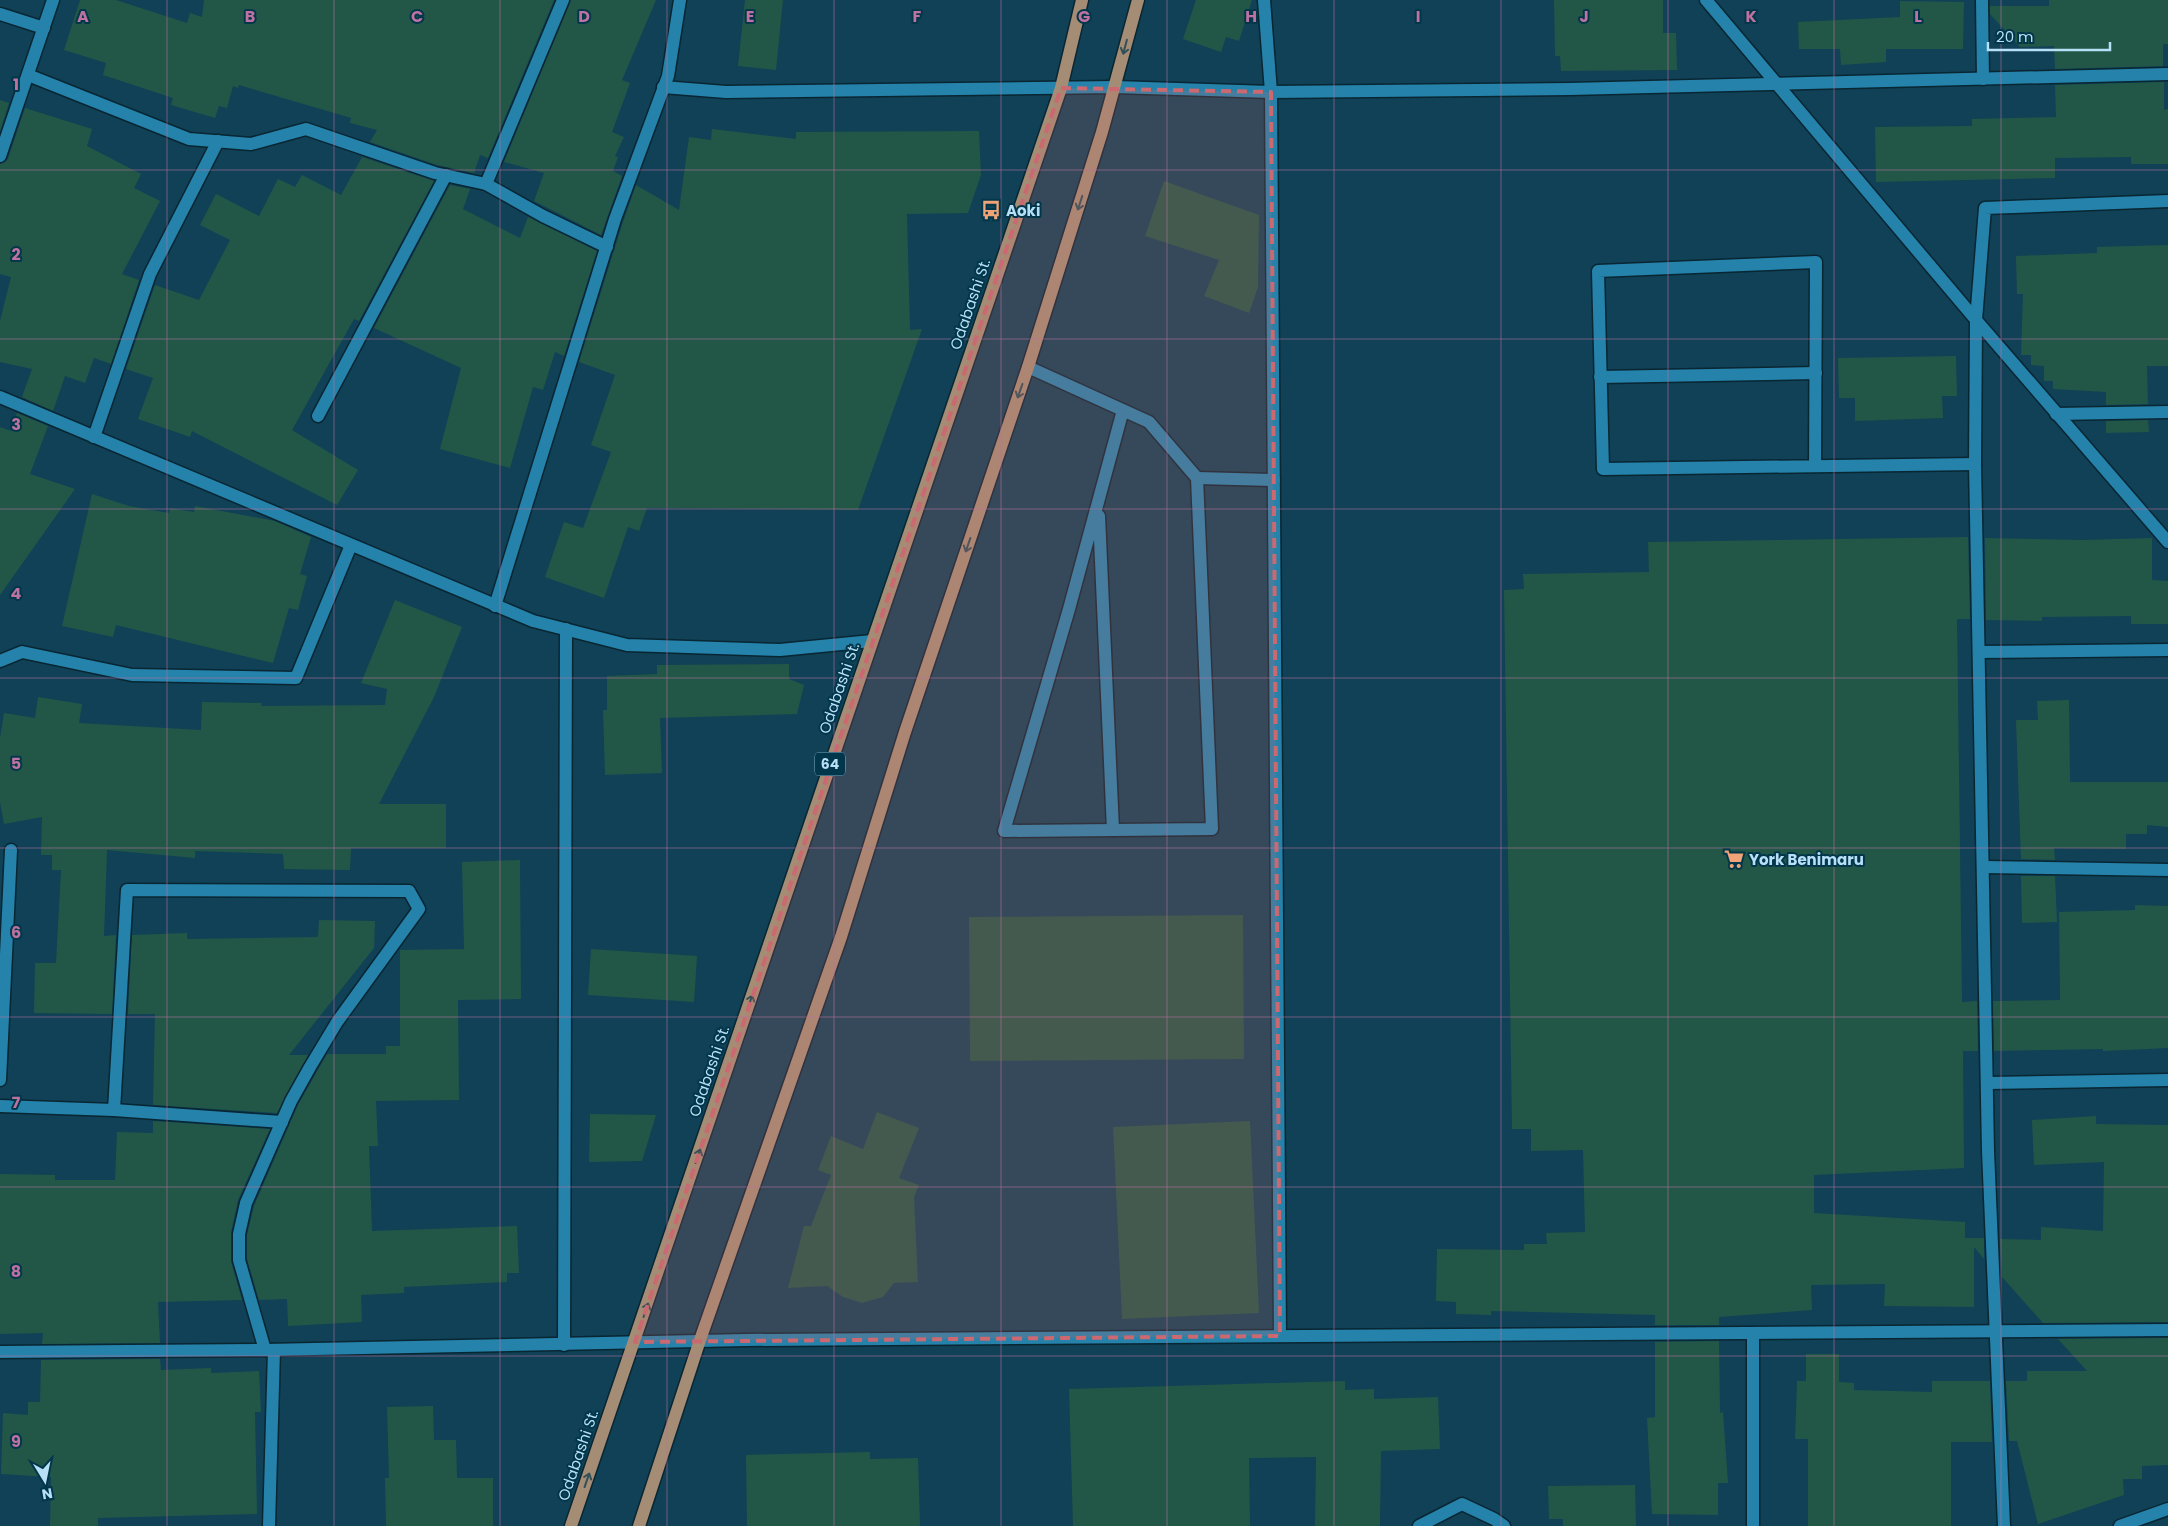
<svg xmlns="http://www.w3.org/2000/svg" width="2168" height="1526" font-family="Poppins,sans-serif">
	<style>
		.building { fill: #225748 }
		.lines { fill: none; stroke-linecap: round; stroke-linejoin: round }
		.lane-casing { stroke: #092633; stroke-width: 15 }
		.street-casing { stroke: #092633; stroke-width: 15 }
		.primary-casing { stroke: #092633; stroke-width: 15 }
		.lane { stroke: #2582aa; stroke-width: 12 }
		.street { stroke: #2582aa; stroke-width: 12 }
		.primary { stroke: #a48c75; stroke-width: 12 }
		.oneway { stroke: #335058 }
		.marked { fill: #cb6870; fill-opacity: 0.2; stroke: #cb6870; stroke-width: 4; stroke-dasharray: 10 6; stroke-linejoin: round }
		.grid { fill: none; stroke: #bd72a0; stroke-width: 1; stroke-opacity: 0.55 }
		.labels { text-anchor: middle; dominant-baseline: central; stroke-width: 4; stroke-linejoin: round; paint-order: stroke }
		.shield { fill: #02364b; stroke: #81acc2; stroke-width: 1 }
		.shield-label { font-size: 14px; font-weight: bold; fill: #b7dff5 }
		.poi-label { font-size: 15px; font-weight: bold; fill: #b7dff5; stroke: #02364b; text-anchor: start }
		.street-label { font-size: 15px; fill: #b7dff5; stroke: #02364b }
		.grid-label { font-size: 16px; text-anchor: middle; font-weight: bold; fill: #bd72a0; stroke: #02364b; stroke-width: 4; stroke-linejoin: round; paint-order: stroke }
	</style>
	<rect width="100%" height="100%" fill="#104156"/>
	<g class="building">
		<path d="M80 0H116L187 23 190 13 202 17 204 0H554L488 158 480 155 474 173 437 165 370 142 377 130 350 123 351 118 239 85 238 88 233 86 227 108 219 106 215 118 171 105 173 98 103 75 106 63 64 50Z"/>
		<path d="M571 0H656L622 80 630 83 612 132 624 137 615 156 618 157 613 171 622 176 601 235 534 201 544 173 504 162Z"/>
		<path d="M745 0H783L776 70 738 66Z"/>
		<path d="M1196 0H1252L1239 41 1226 37 1221 52 1183 39Z"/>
		<path d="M1554 0H1663V33H1676L1677 70 1561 71 1560 56H1555Z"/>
		<path d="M2049 0H2168V44H2163V66L2055 69 2054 46 2020 47 1990 14V6H2049Z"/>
		<path d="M1900 1 1964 2 1963 49H1886V62L1841 65 1840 49H1799L1798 22 1900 17Z"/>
		<path d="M2164 82V110L2168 109V164H2131V157L2055 158V178L1876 182 1875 127 1972 126V119L2056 117 2055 85Z"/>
		<path d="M0 100 9 103 0 131Z"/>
		<path d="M25 108 92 129 87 146 141 174 134 188 160 201 122 274 139 280 111 364 94 358 85 383 65 376 53 411 22 397 32 369 0 362V321L11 277 0 274V164L5 162 8 159Z"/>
		<path d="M712 129 796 139V132L979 131 981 175 968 213 907 214 910 330 922 329 858 510 647 508 639 531 628 527 604 598 545 577 564 522 583 528 611 452 591 445 615 375 579 362 623 222 636 185 679 210 689 137 711 140Z"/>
		<path d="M362 157 434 181 359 321 354 319 292 430 358 470 337 505 192 431 190 437 138 419 153 378 126 369 155 285 199 300 230 240 200 225 216 194 259 216 278 179 295 187 302 175 341 195Z"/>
		<path d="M1164 181 1259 215 1258 287 1249 313 1204 296 1219 260 1145 236Z"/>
		<path d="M450 185 470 189 463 209 520 238 528 217 597 251 564 356 555 352 543 390 533 387 510 468 440 449 461 368 374 328Z"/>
		<path d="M2168 245V366H2147L2148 404 2106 405V392L2053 389V381H2044V366L2031 365V355H2021L2023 294H2017L2016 256 2097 253V247Z"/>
		<path d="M1956 356 1957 396H1942L1943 418 1855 421V398H1839L1838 358Z"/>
		<path d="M17 413 48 426 30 474 75 489 0 595V427L11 431Z"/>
		<path d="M2148 420 2149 432 2106 433V421Z"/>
		<path d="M92 494 129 506 169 513 170 508 194 512 195 506 275 521 311 537 300 574 307 576 298 610 289 608 273 663 116 625 113 637 62 626Z"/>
		<path d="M1968 537 1970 619H1957L1962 1002 1977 1001 1978 1051H1963L1964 1168 1814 1175V1213L1965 1222V1238H1984V1259L1974 1247V1307L1884 1306 1885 1284 1811 1285 1812 1310 1719 1317V1325H1655V1315L1491 1311V1315L1456 1314V1302L1436 1301 1437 1249 1524 1250V1244H1547L1546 1233 1585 1232 1583 1150 1531 1151V1129H1512L1504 590 1524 589 1523 574 1649 572 1648 542Z"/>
		<path d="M1985 538 2083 540 2152 538V580L2168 581V624H2131V616L2042 617V621L1986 620Z"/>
		<path d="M395 600 462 627 434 697 379 804H446V848H351L350 870 284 869 283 854 195 851V858L107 850 104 936 116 935 112 1014 34 1013 35 963H56L61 870H52V855H41L42 817 4 824 0 802V738L4 713 35 718 38 697 82 704 79 723 201 730 202 702 262 703 261 706 385 705 387 689 361 683Z"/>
		<path d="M789 664V679L804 685 797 714 660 718 662 773 605 775 603 710H607V676L657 674V665Z"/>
		<path d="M2069 700 2070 782H2168V827L2147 825V834H2126V849L2054 848 2055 860 2021 859 2016 720H2038L2037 701Z"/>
		<path d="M520 860 521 999 458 1000 459 1100 376 1101 378 1146H369L372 1231 517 1226 519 1273H507V1282L404 1287V1293L361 1295 362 1322 288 1326 287 1299 259 1300 247 1259V1235L254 1206 298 1105 327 1054H386V1046H400V950L464 949 462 862Z"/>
		<path d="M2021 876H2055L2057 922 2022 923Z"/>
		<path d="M2135 905 2168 906V1048L2103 1051V1049L1994 1051 1993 1001 2060 1000 2059 912 2135 910Z"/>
		<path d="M1243 915 1244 1059 970 1061 969 917Z"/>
		<path d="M319 920 375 921 374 948 289 1055H308L277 1113 153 1105 155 1014H128L132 935 187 933V939L318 937Z"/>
		<path d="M591 949 697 956 694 1002 588 995Z"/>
		<path d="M877 1112 919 1128 899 1178 919 1185 914 1197 918 1282 894 1283 883 1297 862 1303 843 1297 827 1286 788 1288 804 1226H811L831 1175 818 1170 831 1136 863 1149Z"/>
		<path d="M590 1114 656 1115 642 1161 589 1162Z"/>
		<path d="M2096 1116V1124L2168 1125V1322L2043 1323 2002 1277 2000 1239 2041 1240V1227L2103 1231 2104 1162 2034 1165 2032 1120Z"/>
		<path d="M153 1121 270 1129 238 1200 231 1232V1262L242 1300 158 1302 160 1343 42 1344 43 1333 0 1334V1174L55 1175V1180H115L117 1132 153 1133Z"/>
		<path d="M1250 1121 1259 1313 1122 1319 1113 1127Z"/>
		<path d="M2168 1338V1465L2142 1466V1479H2123L2124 1495 2038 1524 2017 1441H2009L2006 1381H2027V1371H2087L2058 1339Z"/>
		<path d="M1719 1341 1720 1413 1723 1412 1728 1483H1718V1515L1652 1514 1647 1418 1655 1417V1342Z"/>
		<path d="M1806 1354H1839V1382L1854 1383V1390L1932 1392V1381H1990L1992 1442H1951V1526H1808V1439H1795L1797 1381H1806Z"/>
		<path d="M160 1359 161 1370 211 1368V1373L259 1371 261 1412H255L257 1514 98 1518V1526H50L51 1477 1 1474 3 1413 28 1415V1402H40L41 1360Z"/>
		<path d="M1345 1381V1390L1374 1389V1399L1438 1397 1440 1449 1381 1451 1380 1526H1315L1316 1457 1249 1458 1250 1526H1073L1069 1389Z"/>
		<path d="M433 1406 434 1440H456L457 1478H493V1526H386L385 1478H389L387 1407Z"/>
		<path d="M870 1452V1459L918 1458 920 1526H747L746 1455Z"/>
		<path d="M1635 1485 1636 1526H1563V1519H1549L1548 1486Z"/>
	</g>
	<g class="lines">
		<defs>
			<g id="lane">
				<path d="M1028 367 1149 422 1197 478 1212 829 1004 831 1069 609 1123 410"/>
				<path d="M1600 377 1816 373"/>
				<path d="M2056 414 2168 412"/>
				<path d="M1815 466 1816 262 1598 271 1603 469 1975 464"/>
				<path d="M1197 478 1274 480"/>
				<path d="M1099 516 1113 830"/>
				<path d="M0 1080 11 850"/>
			</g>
			<g id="street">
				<path d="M1264 0 1271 92 1280 1336"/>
				<path d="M1706 0 1976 320 2168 542"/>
				<path d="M1982 0 1983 79"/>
				<path d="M0 14 44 28"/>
				<path d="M28 75 189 139 251 144 306 129 435 173 486 184 543 216 607 247"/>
				<path d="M663 87 726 92 1115 87 1271 92 1570 89 2168 74"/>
				<path d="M0 156 53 0"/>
				<path d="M486 184 563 0"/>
				<path d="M0 397 533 621 627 645 780 650 872 641"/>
				<path d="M318 416 446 175"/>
				<path d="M94 437 150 274 218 141"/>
				<path d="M495 606 615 219 668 76 680 0"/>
				<path d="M1979 652 2168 650"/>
				<path d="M0 661 22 652 132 675 296 678 351 545"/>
				<path d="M1983 867 2168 870"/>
				<path d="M1987 1083 2168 1080"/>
				<path d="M0 1106 114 1110 282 1122"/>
				<path d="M114 1110 127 890 409 891 419 909 337 1022 310 1067 291 1101 246 1203 239 1234V1260L265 1350"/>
				<path d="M1753 1333V1526"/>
				<path d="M564 1345 566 629"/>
				<path d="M0 1352 265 1350 746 1340 2168 1330"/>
				<path d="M269 1526 274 1350"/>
				<path d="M1419 1526 1462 1504 1494 1519 1504 1526"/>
				<path d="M2004 1526 1988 1151 1975 464 1976 320 1985 208 2168 201"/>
				<path d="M2120 1526 2168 1509"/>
			</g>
			<g id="primary">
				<path d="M571 1526 1061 88 1082 0"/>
				<path d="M639 1526 700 1340 841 937 905 732 1028 367 1102 132 1138 0"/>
			</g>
		</defs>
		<use href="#lane" class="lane-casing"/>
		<use href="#street" class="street-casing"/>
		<use href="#primary" class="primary-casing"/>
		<use href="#lane" class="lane"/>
		<use href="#street" class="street"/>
		<use href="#primary" class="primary"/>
	</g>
	<defs><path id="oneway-shaft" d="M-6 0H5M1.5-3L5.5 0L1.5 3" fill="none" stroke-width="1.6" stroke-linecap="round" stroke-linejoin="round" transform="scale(1.25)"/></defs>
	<g class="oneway">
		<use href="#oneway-shaft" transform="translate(1125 47) rotate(105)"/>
		<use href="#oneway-shaft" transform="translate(1080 203) rotate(108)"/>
		<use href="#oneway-shaft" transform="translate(1020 391) rotate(109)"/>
		<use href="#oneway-shaft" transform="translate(968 545) rotate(109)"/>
		<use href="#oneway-shaft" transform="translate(750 1002) rotate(-71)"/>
		<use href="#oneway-shaft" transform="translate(698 1156) rotate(-71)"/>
		<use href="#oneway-shaft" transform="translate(646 1310) rotate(-71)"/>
		<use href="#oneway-shaft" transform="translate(587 1480) rotate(-71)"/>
	</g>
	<path class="marked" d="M1061 88 1271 92 1280 1336 635 1342Z"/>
	<path class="grid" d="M167 0V1526M334 0V1526M500 0V1526M667 0V1526M834 0V1526M1001 0V1526M1167 0V1526M1334 0V1526M1501 0V1526M1668 0V1526M1834 0V1526M2001 0V1526M0 170H2168M0 339H2168M0 509H2168M0 678H2168M0 848H2168M0 1017H2168M0 1187H2168M0 1356H2168"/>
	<defs>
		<symbol id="bus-bare" viewBox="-9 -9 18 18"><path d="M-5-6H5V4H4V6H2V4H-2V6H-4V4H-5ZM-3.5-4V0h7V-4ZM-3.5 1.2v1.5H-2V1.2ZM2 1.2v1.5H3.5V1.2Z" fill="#efa376" stroke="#02364b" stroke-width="2.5" paint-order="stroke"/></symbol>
		<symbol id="supermarket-bare" viewBox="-9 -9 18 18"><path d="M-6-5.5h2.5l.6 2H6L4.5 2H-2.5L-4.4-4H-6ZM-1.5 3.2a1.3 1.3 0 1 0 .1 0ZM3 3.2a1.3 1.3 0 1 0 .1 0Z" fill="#efa376" stroke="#02364b" stroke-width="2.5" paint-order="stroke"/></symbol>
	</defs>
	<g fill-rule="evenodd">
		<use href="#bus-bare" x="977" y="196" width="28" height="28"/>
		<use href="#supermarket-bare" x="1720" y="845" width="28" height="28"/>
	</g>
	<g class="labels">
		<rect class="shield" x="815" y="752.5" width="30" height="23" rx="4"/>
		<g class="shield-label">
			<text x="830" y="764">64</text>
		</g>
		<g class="poi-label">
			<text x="1006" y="210">Aoki</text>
			<text x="1749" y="859">York Benimaru</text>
		</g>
		<g class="street-label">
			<text transform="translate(970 304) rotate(-71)">Odabashi St.</text>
			<text transform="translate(839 688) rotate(-71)">Odabashi St.</text>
			<text transform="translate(709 1071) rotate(-71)">Odabashi St.</text>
			<text transform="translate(578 1455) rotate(-71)">Odabashi St.</text>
		</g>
	</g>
	<g class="grid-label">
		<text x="83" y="22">A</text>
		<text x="250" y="22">B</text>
		<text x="417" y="22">C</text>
		<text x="584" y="22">D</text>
		<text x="750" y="22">E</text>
		<text x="917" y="22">F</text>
		<text x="1084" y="22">G</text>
		<text x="1251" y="22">H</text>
		<text x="1418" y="22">I</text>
		<text x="1584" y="22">J</text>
		<text x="1751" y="22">K</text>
		<text x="1918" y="22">L</text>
		<text x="16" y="90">1</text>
		<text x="16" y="260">2</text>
		<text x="16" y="430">3</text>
		<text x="16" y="599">4</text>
		<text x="16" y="769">5</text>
		<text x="16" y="938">6</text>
		<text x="16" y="1108">7</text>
		<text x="16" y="1277">8</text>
		<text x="16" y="1447">9</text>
	</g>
	<g transform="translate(45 1481) rotate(170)" stroke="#02364b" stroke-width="4" paint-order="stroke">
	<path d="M0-4L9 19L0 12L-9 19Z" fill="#b7dff5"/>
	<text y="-8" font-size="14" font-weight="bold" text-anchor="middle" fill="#b7dff5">N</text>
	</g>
	<path d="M1988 42v8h122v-8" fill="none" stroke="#b7dff5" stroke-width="2.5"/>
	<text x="1996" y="42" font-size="15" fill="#b7dff5" stroke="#02364b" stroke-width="4" paint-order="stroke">20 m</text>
</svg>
